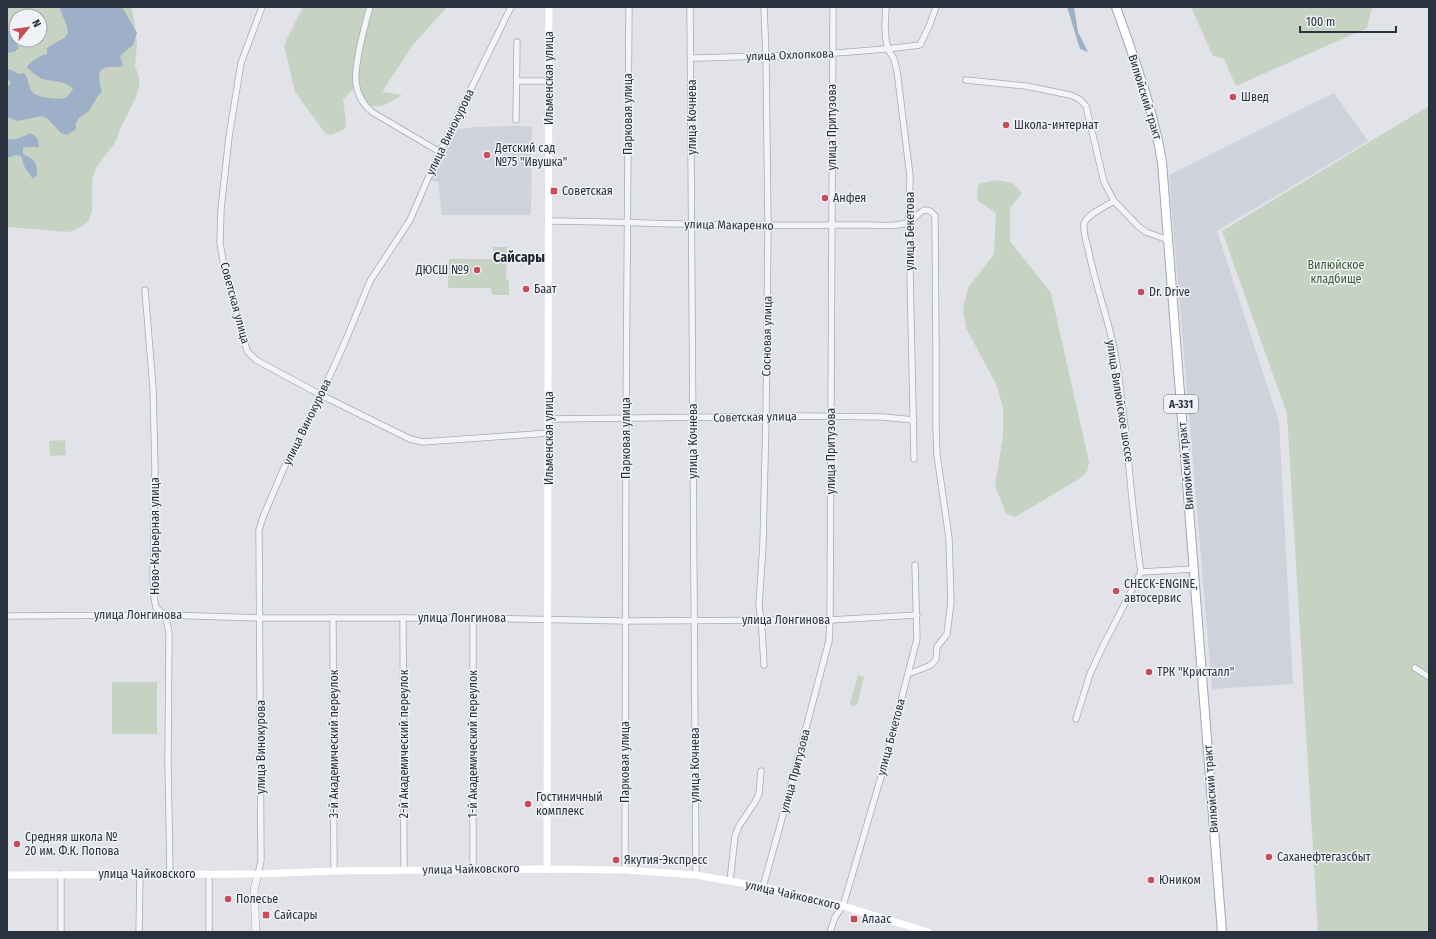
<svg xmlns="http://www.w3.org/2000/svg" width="1436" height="939" font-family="'Fira Sans Condensed',sans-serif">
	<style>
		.built { fill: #cfd2da }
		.green { fill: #c6d2c2; fill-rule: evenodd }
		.water { fill: #9db0c7 }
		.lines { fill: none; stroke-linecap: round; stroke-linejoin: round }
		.minor-casing { stroke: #a6aab3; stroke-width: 7 }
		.tertiary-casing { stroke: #a6aab3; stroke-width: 8 }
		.primary-casing { stroke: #a0a8b4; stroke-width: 10 }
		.minor { stroke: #f3f4f7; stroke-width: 5.5 }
		.tertiary { stroke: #f3f4f7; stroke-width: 7 }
		.secondary { stroke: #fff; stroke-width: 7 }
		.primary { stroke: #fff; stroke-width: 8 }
		.poi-dot { fill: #c74c5a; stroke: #f0f2f6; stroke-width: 1.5 }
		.labels { text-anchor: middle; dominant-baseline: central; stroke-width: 3; stroke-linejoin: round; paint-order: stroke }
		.shield { fill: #f0f2f6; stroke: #656b76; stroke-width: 1 }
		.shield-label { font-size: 11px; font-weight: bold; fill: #2a313f }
		.street-label { font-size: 12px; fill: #2a313f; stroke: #f0f2f6 }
		.poi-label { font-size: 12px; fill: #2a313f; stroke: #f0f2f6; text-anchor: start }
		.park-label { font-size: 12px; fill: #3d5a38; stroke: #f0f2f6 }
		.quarter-label { font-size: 14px; font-weight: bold; fill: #1c2230; stroke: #f0f2f6 }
	</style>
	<rect width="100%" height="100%" fill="#e1e3e9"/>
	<g class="built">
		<path d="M1334 93 1368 141 1217 231 1279 422 1293 684 1212 689 1169 175Z"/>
		<path d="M519 126 532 127 531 215H442L438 182 431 180 454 130 473 127Z"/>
	</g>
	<g class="green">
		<path d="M7 7H130L133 12 137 43 135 66 139 77V88L135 99 120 129 116 141 96 168 92 179V211L88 222 79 228 69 232 7 227ZM16 16H40V40H16Z"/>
		<path d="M303 7H447L412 46 382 92 402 95C392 101 379 112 367 103 362 100 358 94 353 89L343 99 346 122 345 129 331 135 325 133 295 92 284 45Z"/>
		<path d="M1191 7H1372L1367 28 1236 86 1224 59 1213 56Z"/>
		<path d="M1429 106V932H1318L1287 414 1222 231Z"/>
		<path d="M996 180 1013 183 1022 193 1010 208V241L1051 293 1089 462 1087 472 1079 479 1015 517 1006 513 995 486 1003 436V407L996 384 966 328 963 308 968 288 994 254 996 213 978 201 977 191 979 184Z"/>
		<path d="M493 247H507L506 279 509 280V295H492L491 288H448L449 259H493Z"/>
		<path d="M65 440 66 455 50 456 49 441Z"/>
		<path d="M858 675 864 677 857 705 852 706 850 703Z"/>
		<rect x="112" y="682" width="45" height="52"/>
	</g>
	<g class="water">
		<path d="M59 7H122L137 33 133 45 120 56 123 66C116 68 114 66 107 67 95 69 100 83 102 92L98 96 89 111 79 118 76 123V129L67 135 61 133 48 119 42 116 18 121 7 117V88L11 83 7 78V67L8 69 14 71 18 74 24 73C29 79 28 87 33 93 38 97 59 100 65 98 69 96 71 92 73 89 65 80 51 82 40 78 35 75 31 71 27 67 32 60 39 56 47 54V48L64 38 68 33 67 26Z"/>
		<path d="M1067 7H1074L1078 32 1088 52 1080 49Z"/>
		<path d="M7 29 19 48 14 52 7 53Z"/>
		<path d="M30 133C36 136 39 139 39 147 33 148 29 146 23 148V154C35 160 37 161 37 175L33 179 25 168 21 156 16 155 7 158V139C15 141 22 137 30 133Z"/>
	</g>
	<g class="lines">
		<defs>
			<g id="minor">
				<path d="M262 7 241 63 229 137 221 209 220 243 224 267 247 351 256 360 321 395 410 439 423 442 549 433"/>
				<path d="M370 7C366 20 363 33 360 46 355 71 350 93 372 112L440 152"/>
				<path d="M690 7 696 875"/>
				<path d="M764 7 766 56 768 226 766 417 763 544 759 605 762 631 764 665"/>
				<path d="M886 7 885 26 886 40 888 49 894 59 897 71 910 176 909 222 914 459"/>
				<path d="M692 58C768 56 844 55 920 45L930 24 936 7"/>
				<path d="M966 80 1026 86 1070 95 1079 99 1086 106 1104 182 1114 201 1138 226 1146 232 1168 240"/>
				<path d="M517 81H549"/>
				<path d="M516 120 517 42"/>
				<path d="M1114 201C1106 206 1086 215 1084 224 1083 232 1086 241 1088 248 1095 286 1110 322 1116 359 1128 430 1130 502 1141 572"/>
				<path d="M548 221C642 222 736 227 830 225 843 225 856 225 869 225 881 225 891 227 902 224 904 224 906 224 908 223 917 218 924 201 935 216L936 350V426L937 455 949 538 951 602 947 634 937 647 936 659 933 663 929 666 908 674"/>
				<path d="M145 290 153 388 155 470 153 575 154 597 156 608 165 615 169 632 168 761 170 874"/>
				<path d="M549 419 803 416 883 417 914 420"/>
				<path d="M7 616 165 615 260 618H473L625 621 830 620 917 615"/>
				<path d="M333 618 334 871"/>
				<path d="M403 618 404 870"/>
				<path d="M473 618V869"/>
				<path d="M1415 668 1429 677"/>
				<path d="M1076 719 1090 674 1103 646 1141 572 1194 569"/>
				<path d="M625 870 626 419 629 7"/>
				<path d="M61 874V932"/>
				<path d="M209 874V932"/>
				<path d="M258 874 261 861 259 530 263 517 283 470 321 395 345 342 370 281 410 220 436 160 511 7"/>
				<path d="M730 881 735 836 739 826 755 802 759 794 761 771"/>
				<path d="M763 887 781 822 829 641 830 620 833 7"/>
				<path d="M139 932 140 875"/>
				<path d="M830 932 835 917 843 906 883 770 917 639 915 565"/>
			</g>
			<path id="tertiary" d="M256 932 254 890 258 874"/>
			<path id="primary" d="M1116 7C1134 58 1153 108 1162 162L1222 932"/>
		</defs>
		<use href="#minor" class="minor-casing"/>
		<use href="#tertiary" class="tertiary-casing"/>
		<use href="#primary" class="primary-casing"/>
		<use href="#minor" class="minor"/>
		<use href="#tertiary" class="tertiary"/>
		<g class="secondary">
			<path d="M547 869C549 581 547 294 549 7"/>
			<path d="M7 875 258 874 334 871 547 869 625 870 696 875 763 887 843 906 928 932"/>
		</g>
		<use href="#primary" class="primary"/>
	</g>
	<g class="poi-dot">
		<circle cx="1233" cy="97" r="4"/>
		<circle cx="1006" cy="125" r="4"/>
		<circle cx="487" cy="155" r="4"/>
		<rect x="550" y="187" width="8" height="8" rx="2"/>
		<circle cx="825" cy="198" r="4"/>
		<circle cx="477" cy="270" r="4"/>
		<circle cx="526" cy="289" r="4"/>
		<circle cx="1141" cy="292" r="4"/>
		<circle cx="1116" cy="591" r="4"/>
		<circle cx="1149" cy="672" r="4"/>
		<circle cx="528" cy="804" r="4"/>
		<circle cx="17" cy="844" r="4"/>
		<circle cx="1269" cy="857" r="4"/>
		<circle cx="616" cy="860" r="4"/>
		<circle cx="1151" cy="880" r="4"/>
		<circle cx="228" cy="899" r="4"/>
		<rect x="262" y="911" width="8" height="8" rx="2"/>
		<rect x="850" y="915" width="8" height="8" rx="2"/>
	</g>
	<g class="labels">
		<rect class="shield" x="1164" y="395" width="34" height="18" rx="3"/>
		<g class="shield-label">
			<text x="1181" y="404">А-331</text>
		</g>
		<g class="street-label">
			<text transform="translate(790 55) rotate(-2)">улица Охлопкова</text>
			<text transform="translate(549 78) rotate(-90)">Ильменская улица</text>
			<text transform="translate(1145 97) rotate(73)">Вилюйский тракт</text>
			<text transform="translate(628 114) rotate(-90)">Парковая улица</text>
			<text transform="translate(692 117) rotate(-90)">улица Кочнева</text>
			<text transform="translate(832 127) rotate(-90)">улица Притузова</text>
			<text transform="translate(450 132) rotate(-64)">улица Винокурова</text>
			<text transform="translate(729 225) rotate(1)">улица Макаренко</text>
			<text transform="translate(910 231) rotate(-90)">улица Бекетова</text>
			<text transform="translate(235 303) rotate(75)">Советская улица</text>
			<text transform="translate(767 336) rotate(-89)">Сосновая улица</text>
			<text transform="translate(1120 401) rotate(81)">улица Вилюйское шоссе</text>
			<text transform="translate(755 417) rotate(-1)">Советская улица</text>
			<text transform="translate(307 422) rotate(-64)">улица Винокурова</text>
			<text transform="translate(549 438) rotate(-90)">Ильменская улица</text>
			<text transform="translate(626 438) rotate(-90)">Парковая улица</text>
			<text transform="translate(693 441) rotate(-90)">улица Кочнева</text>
			<text transform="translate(831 451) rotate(-90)">улица Притузова</text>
			<text transform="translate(1186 466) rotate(-95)">Вилюйский тракт</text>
			<text transform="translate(155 536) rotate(-90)">Ново-Карьерная улица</text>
			<text x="138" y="615">улица Лонгинова</text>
			<text x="462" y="618">улица Лонгинова</text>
			<text x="786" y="620">улица Лонгинова</text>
			<text transform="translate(891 737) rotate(-75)">улица Бекетова</text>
			<text transform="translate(334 744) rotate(-90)">3-й Академический переулок</text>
			<text transform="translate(404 744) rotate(-90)">2-й Академический переулок</text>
			<text transform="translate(473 744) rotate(-90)">1-й Академический переулок</text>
			<text transform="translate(261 747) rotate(-90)">улица Винокурова</text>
			<text transform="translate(625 762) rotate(-90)">Парковая улица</text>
			<text transform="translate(695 765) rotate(-90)">улица Кочнева</text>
			<text transform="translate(795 771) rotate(-75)">улица Притузова</text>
			<text transform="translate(1211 789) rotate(-94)">Вилюйский тракт</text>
			<text transform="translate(471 869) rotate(-1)">улица Чайковского</text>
			<text x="147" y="874">улица Чайковского</text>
			<text transform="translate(793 895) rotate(13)">улица Чайковского</text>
		</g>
		<g class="poi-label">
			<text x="1241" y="97">Швед</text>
			<text x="1014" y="125">Школа-интернат</text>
			<text x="495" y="148">Детский сад<tspan x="495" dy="14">№75 "Ивушка"</tspan></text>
			<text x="562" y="191">Советская</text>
			<text x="833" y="198">Анфея</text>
			<text x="469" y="270" text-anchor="end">ДЮСШ №9</text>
			<text x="534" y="289">Баат</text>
			<text x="1149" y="292">Dr. Drive</text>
			<text x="1124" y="584">CHECK-ENGINE,<tspan x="1124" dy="14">автосервис</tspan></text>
			<text x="1157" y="672">ТРК "Кристалл"</text>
			<text x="536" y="797">Гостиничный<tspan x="536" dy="14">комплекс</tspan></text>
			<text x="25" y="837">Средняя школа №<tspan x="25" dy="14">20 им. Ф.К. Попова</tspan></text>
			<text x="1277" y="857">Саханефтегазсбыт</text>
			<text x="624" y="860">Якутия-Экспресс</text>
			<text x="1159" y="880">Юником</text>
			<text x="236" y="899">Полесье</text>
			<text x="274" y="915">Сайсары</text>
			<text x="862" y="919">Алаас</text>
		</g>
		<g class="park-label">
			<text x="1336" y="265">Вилюйское<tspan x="1336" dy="14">кладбище</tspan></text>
		</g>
		<g class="quarter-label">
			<text x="519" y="257">Сайсары</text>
		</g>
	</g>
	<rect width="1436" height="939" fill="none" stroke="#2a313f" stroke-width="16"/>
	<g transform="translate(28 28) rotate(61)"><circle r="19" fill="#f0f2f6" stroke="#a1a5ad"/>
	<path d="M0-3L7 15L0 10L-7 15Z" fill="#c74c5a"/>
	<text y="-6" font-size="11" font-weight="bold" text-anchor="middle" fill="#2a313f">N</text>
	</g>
	<path d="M1300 26v6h96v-6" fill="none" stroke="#2a313f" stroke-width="2"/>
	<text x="1306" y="26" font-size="12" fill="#2a313f" stroke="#f0f2f6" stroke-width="3" paint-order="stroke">100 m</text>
</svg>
